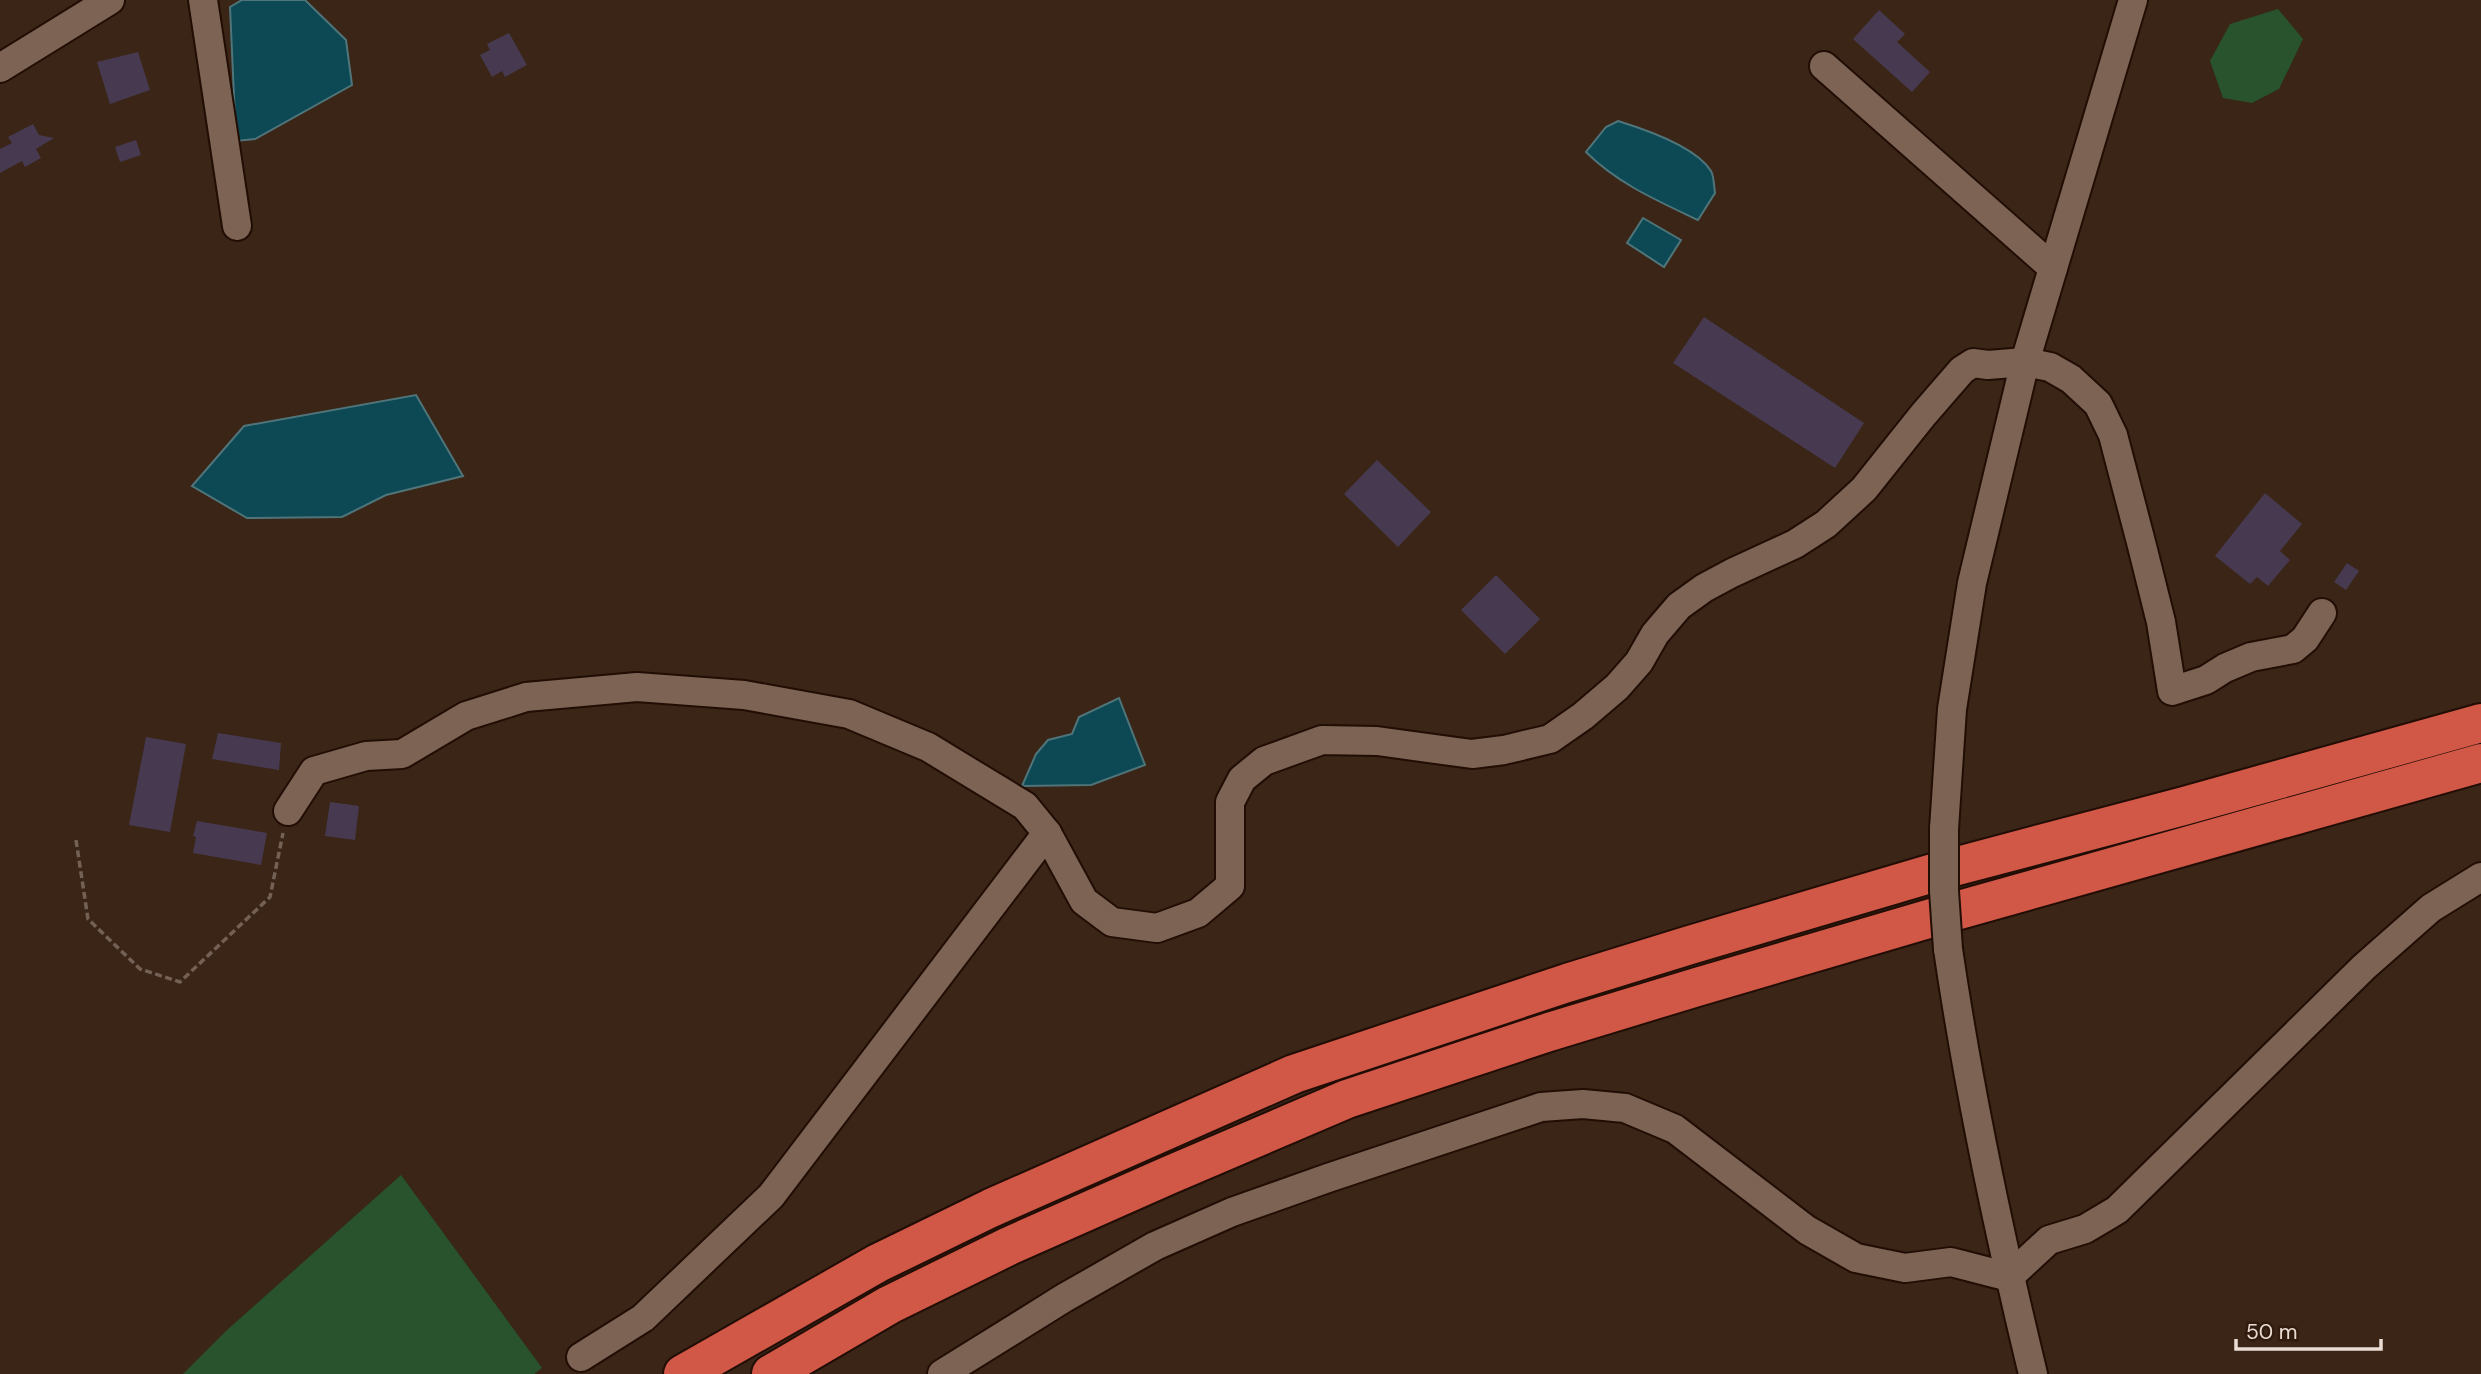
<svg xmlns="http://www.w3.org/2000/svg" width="2481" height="1374" font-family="'DM Sans',sans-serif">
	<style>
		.green { fill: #28532c }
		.water { fill: #0d4954; stroke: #4f757a; stroke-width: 2 }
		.building { fill: #473a50 }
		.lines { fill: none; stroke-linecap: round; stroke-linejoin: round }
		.minor-casing { stroke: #210d03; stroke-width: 32 }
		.highway-casing { stroke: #210d03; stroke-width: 42 }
		.path { stroke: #746155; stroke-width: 3.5; stroke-dasharray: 7 3.5; stroke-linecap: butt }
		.minor { stroke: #7c6354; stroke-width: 28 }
		.highway { stroke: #d15746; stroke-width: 38 }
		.minor-bridge-casing { stroke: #210d03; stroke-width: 32; stroke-linecap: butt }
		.minor-bridge { stroke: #7c6354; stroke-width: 28 }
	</style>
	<rect width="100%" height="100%" fill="#3a2517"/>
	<g class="green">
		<path d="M2278 9 2303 39 2279 89 2252 103 2223 98 2210 61 2230 24Z"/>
		<path d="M401 1175 542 1368 534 1374H183L227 1330Z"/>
	</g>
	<g class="water">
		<path d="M242 0H305L346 40 352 85 255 139 236 141 230 7Z"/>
		<path d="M1618 121C1644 129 1696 147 1711 171 1714 176 1714 187 1715 193L1698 220C1658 201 1618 184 1586 152L1606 127Z"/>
		<path d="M1643 218 1681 240 1664 267 1627 243Z"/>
		<path d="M416 395 463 476 386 495 342 517 247 518 192 486 244 426Z"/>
		<path d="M1119 698 1145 765 1091 785 1022 786 1036 754 1048 740 1072 734 1079 717Z"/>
	</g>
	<g class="building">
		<path d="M1879 10 1905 34 1897 42 1930 72 1912 92 1853 39Z"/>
		<path d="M509 33 527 65 505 77 502 71 492 77 480 55 490 50 487 44Z"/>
		<path d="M138 52 150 90 110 104 97 62Z"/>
		<path d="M33 124 39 135 54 138 36 149 41 158 25 167 22 161 0 173V149L12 143 8 137Z"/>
		<path d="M136 140 141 155 120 162 115 147Z"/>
		<path d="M1704 317 1864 423 1835 468 1673 363Z"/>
		<path d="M1377 460 1431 512 1398 547 1344 494Z"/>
		<path d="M2265 493 2302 524 2280 551 2290 560 2268 586 2257 577 2250 584 2215 556Z"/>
		<path d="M2347 563 2359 571 2346 590 2334 582Z"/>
		<path d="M1496 575 1540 619 1505 654 1461 610Z"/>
		<path d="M218 733 281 743 279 770 212 759Z"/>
		<path d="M146 737 186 744 170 832 129 825Z"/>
		<path d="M330 802 359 806 355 840 325 836Z"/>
		<path d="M197 821 267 833 261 865 193 853 196 837 193 836Z"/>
	</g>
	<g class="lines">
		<defs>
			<g id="minor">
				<path d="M203 0 237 226"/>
				<path d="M1824 66 2053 268"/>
				<path d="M0 68 110 0"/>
				<path d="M288 811 314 771 366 756 402 754 466 716 526 697 637 687 744 695 849 714 928 747 1025 806 1047 833 1084 901 1112 922 1157 928 1198 913 1230 886V802L1242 779 1264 761 1322 740 1377 741 1472 754 1504 750 1550 739 1583 716 1617 687 1639 662 1655 634 1679 606 1704 588 1732 573 1795 544 1826 524 1864 489 1923 415 1962 370 1973 363 1988 365 2025 362 2050 367 2071 379 2098 404 2113 435 2142 546 2161 622 2172 691 2206 680 2225 668 2251 657 2293 649 2305 639 2322 613"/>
				<path d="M1944 829 1952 709 1972 583 2025 362 2133 0"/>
				<path d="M1948 949C1969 1092 1999 1234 2033 1374"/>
				<path d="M581 1357 643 1318 771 1196 1047 833"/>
				<path d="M942 1374 1064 1298 1155 1246 1232 1212 1328 1178 1541 1107 1583 1104 1625 1108 1675 1129 1807 1230 1856 1258 1905 1268 1951 1262 2009 1277 2049 1240 2085 1229 2117 1210 2364 967 2431 908 2481 877"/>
			</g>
			<g id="highway">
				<path d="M683 1374 878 1263 991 1208 1294 1074 1567 983 1690 945 1950 868 2184 806 2481 723"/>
				<path d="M771 1374 889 1305 1009 1246 1167 1176 1347 1099 1549 1032 1697 987 1952 912 2481 763"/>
			</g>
		</defs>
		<use href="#minor" class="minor-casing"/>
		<use href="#highway" class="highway-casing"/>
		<path class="path" d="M76 840 88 919 140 969 180 982 270 897 283 833"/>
		<use href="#minor" class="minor"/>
		<use href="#highway" class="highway"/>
		<defs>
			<path id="minor-bridge" d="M1944 829V891L1948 949"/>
		</defs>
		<use href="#minor-bridge" class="minor-bridge-casing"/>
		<use href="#minor-bridge" class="minor-bridge"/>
	</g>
	<path d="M2236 1339v10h145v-10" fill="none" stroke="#eadbd3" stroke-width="3.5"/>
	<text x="2246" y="1339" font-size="21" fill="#eadbd3" stroke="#301b0e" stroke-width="5" paint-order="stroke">50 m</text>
</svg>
